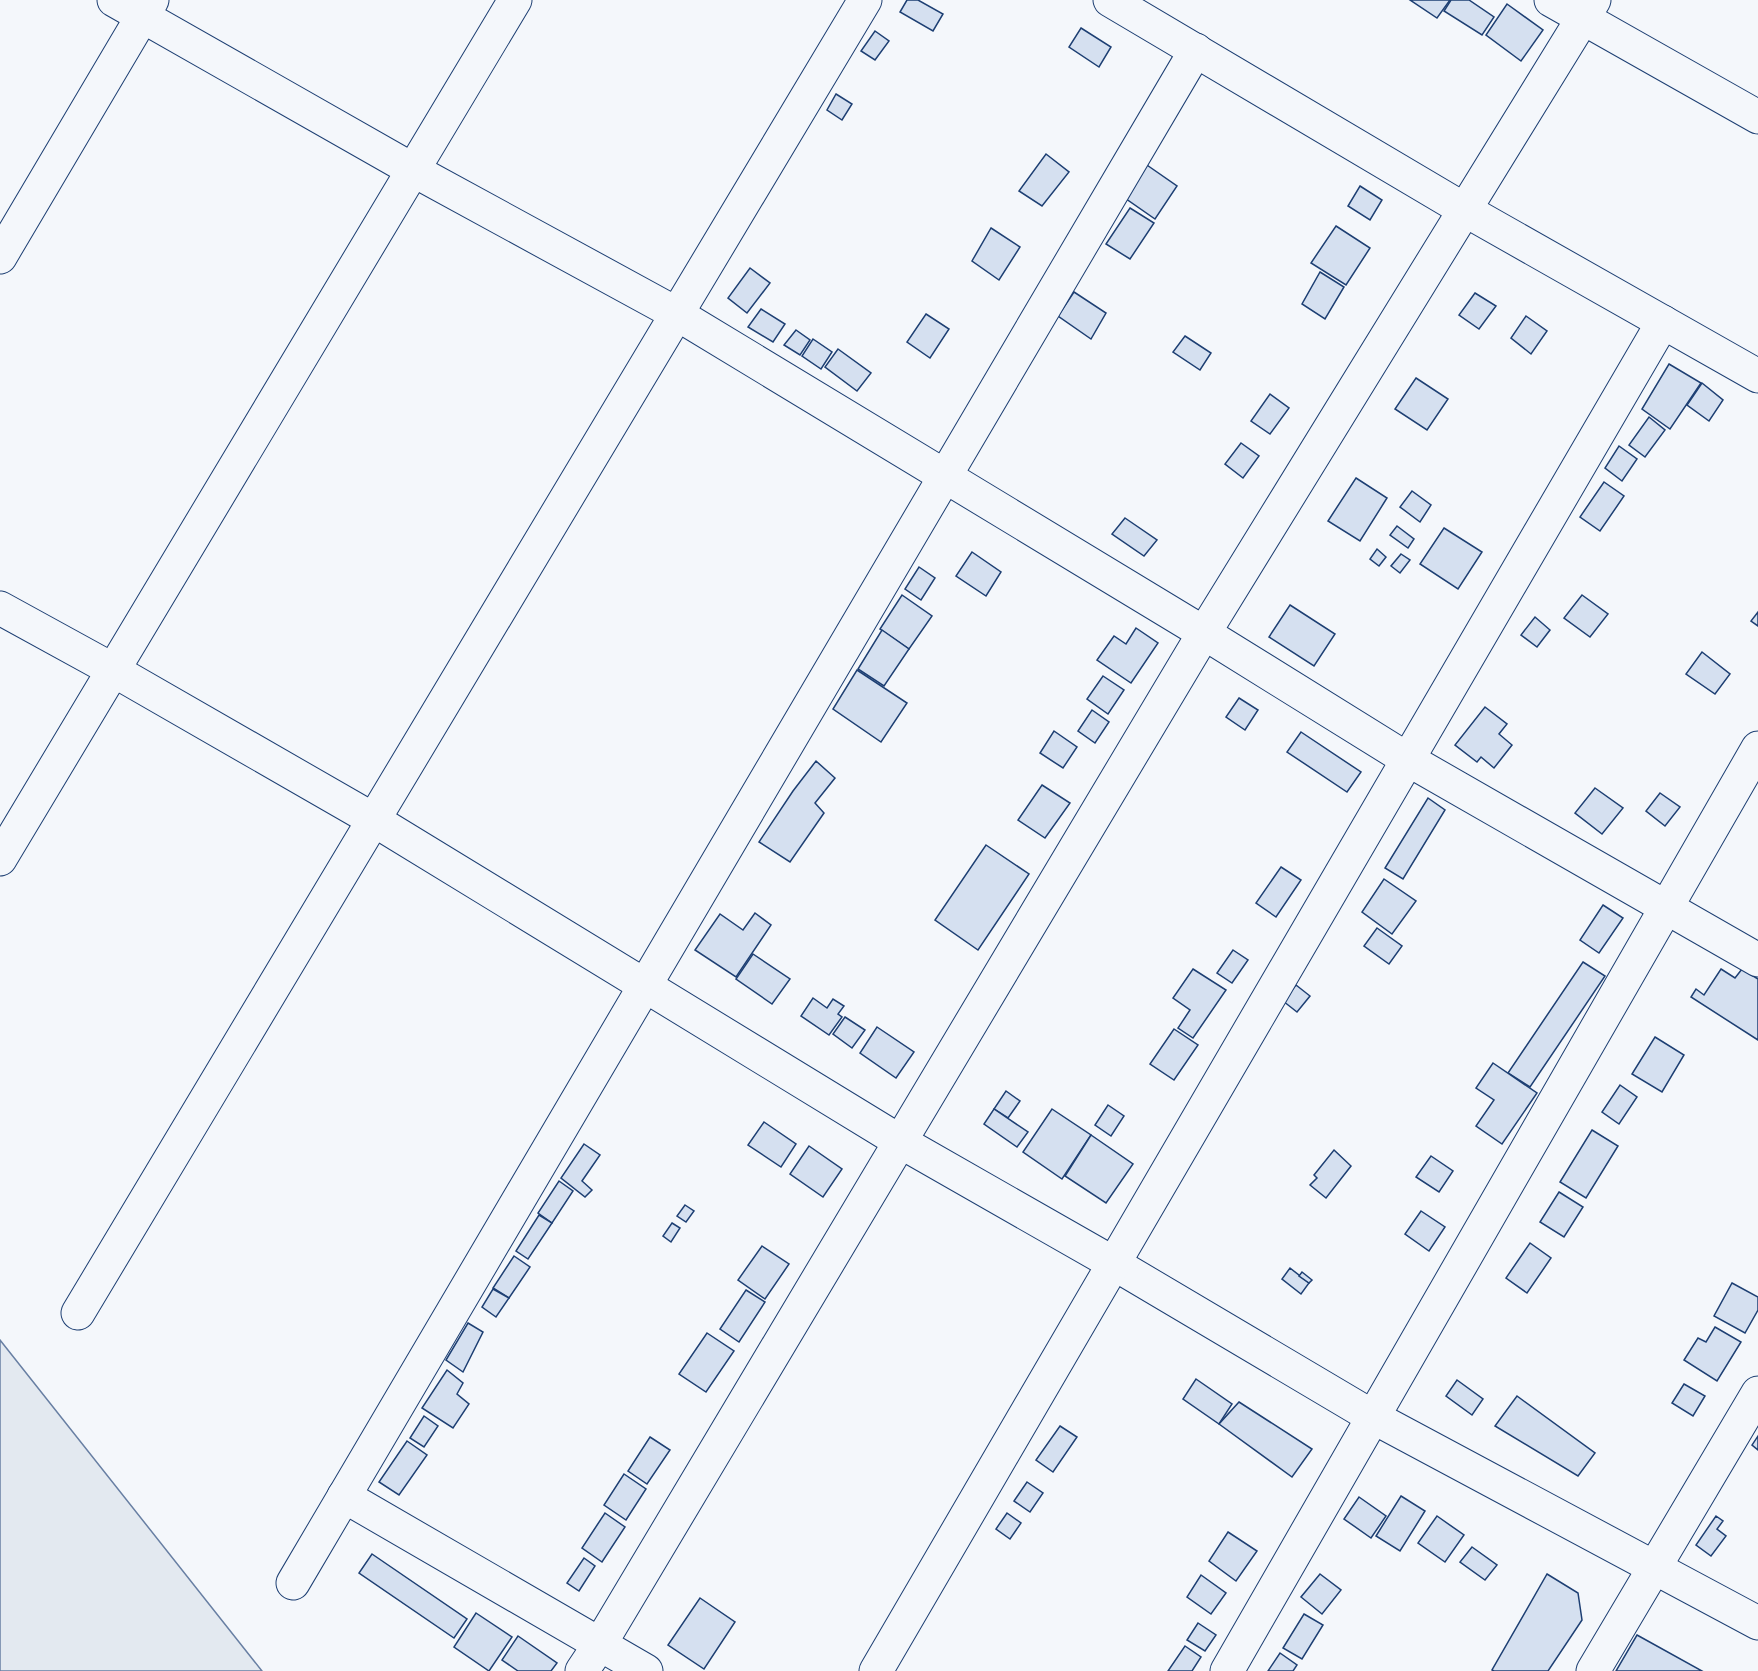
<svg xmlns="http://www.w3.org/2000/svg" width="1758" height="1671" font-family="Poppins,sans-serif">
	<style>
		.green { fill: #e3e9f0; stroke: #687fa3; stroke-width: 1.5 }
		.building { fill: #d5e0f0; stroke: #1d3f73; stroke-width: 1.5 }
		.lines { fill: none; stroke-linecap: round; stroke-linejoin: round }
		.minor-casing { stroke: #1d3f73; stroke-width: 35 }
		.minor { stroke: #f4f7fb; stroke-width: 33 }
	</style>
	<rect width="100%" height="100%" fill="#f4f7fb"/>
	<path class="green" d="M0 1340 262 1671H0Z"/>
	<g class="building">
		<path d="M907 0H918L943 14 933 31 900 12Z"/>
		<path d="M1410 0H1450L1437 18Z"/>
		<path d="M1451 0H1469L1494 17 1482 35 1444 11Z"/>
		<path d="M1507 4 1543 30 1521 61 1486 35Z"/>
		<path d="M1081 28 1111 47 1099 67 1069 47Z"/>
		<path d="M875 31 889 41 875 60 861 51Z"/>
		<path d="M836 94 852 104 842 120 827 110Z"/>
		<path d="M1046 154 1069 172 1042 206 1019 191Z"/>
		<path d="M1144 163 1177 186 1155 219 1122 196Z"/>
		<path d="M1360 186 1382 200 1370 220 1348 206Z"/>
		<path d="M1130 208 1154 223 1130 259 1106 244Z"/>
		<path d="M1336 226 1370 248 1346 285 1311 263Z"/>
		<path d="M991 228 1020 247 999 280 972 261Z"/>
		<path d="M750 268 770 283 747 313 728 298Z"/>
		<path d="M1320 272 1344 287 1325 319 1302 304Z"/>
		<path d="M1074 292 1106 313 1091 339 1058 316Z"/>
		<path d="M1475 293 1496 306 1479 329 1459 315Z"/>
		<path d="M761 309 785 324 773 342 748 327Z"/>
		<path d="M926 314 949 329 930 358 907 342Z"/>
		<path d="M1526 316 1547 331 1531 354 1511 338Z"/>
		<path d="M796 330 810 340 800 355 784 345Z"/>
		<path d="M1185 336 1211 353 1200 370 1173 352Z"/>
		<path d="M813 339 832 352 821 369 802 356Z"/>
		<path d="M838 349 871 373 857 391 825 367Z"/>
		<path d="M1669 364 1701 383 1670 429 1642 409Z"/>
		<path d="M1416 378 1448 399 1427 430 1395 409Z"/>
		<path d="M1702 383 1723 400 1709 421 1687 405Z"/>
		<path d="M1270 394 1289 408 1270 434 1251 421Z"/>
		<path d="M1649 417 1665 430 1645 457 1629 445Z"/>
		<path d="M1241 443 1259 456 1243 478 1225 464Z"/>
		<path d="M1619 446 1637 459 1622 481 1605 468Z"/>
		<path d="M1356 478 1387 498 1360 541 1328 521Z"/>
		<path d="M1604 482 1624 496 1600 531 1580 517Z"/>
		<path d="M1412 491 1431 505 1420 522 1400 507Z"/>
		<path d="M1125 518 1157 540 1144 556 1112 534Z"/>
		<path d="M1397 526 1414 539 1408 548 1390 535Z"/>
		<path d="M1444 528 1482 552 1458 589 1420 564Z"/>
		<path d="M1377 549 1386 557 1379 566 1370 559Z"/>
		<path d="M972 552 1001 572 986 596 956 576Z"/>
		<path d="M1401 554 1410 560 1400 573 1391 566Z"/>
		<path d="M919 567 935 578 921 600 905 589Z"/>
		<path d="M902 595 932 616 909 649 880 629Z"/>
		<path d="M1582 595 1608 614 1590 637 1564 618Z"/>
		<path d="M1290 605 1335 634 1314 666 1269 637Z"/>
		<path d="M1758 612V626L1751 621Z"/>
		<path d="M1535 617 1550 630 1537 647 1521 635Z"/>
		<path d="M1136 628 1158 643 1131 683 1097 660 1114 636 1126 644Z"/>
		<path d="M882 630 909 649 884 686 858 669Z"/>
		<path d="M1702 652 1730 674 1715 694 1686 674Z"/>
		<path d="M857 670 907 703 881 742 833 709Z"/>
		<path d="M1103 676 1124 690 1108 714 1087 699Z"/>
		<path d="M1239 698 1258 710 1245 730 1226 717Z"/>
		<path d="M1485 707 1507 724 1499 734 1512 745 1494 768 1481 757 1477 762 1455 745Z"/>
		<path d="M1092 710 1109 722 1095 743 1078 731Z"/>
		<path d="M1054 731 1077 747 1063 768 1040 753Z"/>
		<path d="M1301 732 1361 772 1347 792 1287 752Z"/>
		<path d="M816 761 835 778 815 803 824 813 790 862 759 842 793 791Z"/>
		<path d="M1042 785 1070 803 1045 838 1018 820Z"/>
		<path d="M1595 788 1623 808 1602 834 1575 813Z"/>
		<path d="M1660 793 1680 807 1665 826 1646 811Z"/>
		<path d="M1428 798 1445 810 1403 879 1385 868Z"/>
		<path d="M986 845 1029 874 978 950 935 920Z"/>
		<path d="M1281 867 1301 880 1276 917 1256 903Z"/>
		<path d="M1384 879 1416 901 1392 934 1362 912Z"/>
		<path d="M1603 905 1623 918 1599 953 1580 940Z"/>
		<path d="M755 913 771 925 736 977 695 950 720 914 743 930Z"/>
		<path d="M1377 928 1402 946 1389 964 1364 946Z"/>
		<path d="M1233 950 1248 960 1232 983 1217 973Z"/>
		<path d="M753 954 790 979 772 1004 736 979Z"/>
		<path d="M1583 962 1605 976 1530 1087 1508 1073Z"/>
		<path d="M1193 969 1226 990 1193 1038 1178 1028 1190 1010 1173 998Z"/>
		<path d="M1721 969 1735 978 1742 969 1758 979V1040L1691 997 1696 989 1704 995Z"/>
		<path d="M1296 985 1310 996 1297 1012 1283 1001Z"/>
		<path d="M813 998 827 1008 833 999 844 1006 838 1014 842 1017 829 1035 801 1016Z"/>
		<path d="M845 1017 865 1030 852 1048 833 1034Z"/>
		<path d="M877 1027 914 1052 896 1078 860 1053Z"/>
		<path d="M1174 1029 1198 1045 1174 1080 1150 1064Z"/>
		<path d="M1655 1037 1684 1055 1662 1092 1632 1074Z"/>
		<path d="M1493 1063 1537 1093 1502 1144 1476 1126 1494 1100 1476 1088Z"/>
		<path d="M1620 1085 1637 1097 1619 1124 1602 1112Z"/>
		<path d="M1006 1091 1020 1101 1008 1118 994 1109Z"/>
		<path d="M1108 1105 1124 1116 1111 1136 1095 1125Z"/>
		<path d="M994 1109 1028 1132 1017 1147 984 1124Z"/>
		<path d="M1052 1109 1091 1135 1062 1179 1023 1152Z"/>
		<path d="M764 1122 796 1144 781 1167 748 1145Z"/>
		<path d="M1592 1130 1618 1146 1586 1198 1560 1182Z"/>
		<path d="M1091 1135 1133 1164 1106 1203 1065 1176Z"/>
		<path d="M584 1144 600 1155 582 1181 592 1190 585 1197 561 1178Z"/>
		<path d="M809 1146 842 1169 823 1197 790 1174Z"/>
		<path d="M1334 1150 1351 1166 1326 1198 1310 1185 1317 1178 1314 1175Z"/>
		<path d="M1431 1156 1453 1171 1439 1192 1416 1177Z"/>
		<path d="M559 1181 573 1191 552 1223 538 1213Z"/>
		<path d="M1559 1192 1583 1207 1564 1237 1540 1222Z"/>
		<path d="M685 1205 694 1211 686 1222 677 1216Z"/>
		<path d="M1421 1211 1445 1227 1429 1251 1405 1234Z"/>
		<path d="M539 1215 552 1223 528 1259 516 1251Z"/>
		<path d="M672 1223 680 1228 671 1242 663 1236Z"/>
		<path d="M1530 1243 1551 1258 1527 1293 1506 1278Z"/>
		<path d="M762 1246 789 1264 765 1299 738 1280Z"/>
		<path d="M514 1256 530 1267 509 1298 493 1288Z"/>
		<path d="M1290 1268 1309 1283 1301 1294 1282 1279Z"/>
		<path d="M1302 1272 1312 1280 1309 1283 1299 1276Z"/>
		<path d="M1732 1283 1758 1297V1310L1745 1333 1714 1316Z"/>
		<path d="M493 1289 509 1298 496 1317 482 1307Z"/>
		<path d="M746 1290 765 1302 739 1342 720 1329Z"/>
		<path d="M468 1323 483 1332 463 1372 446 1360Z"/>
		<path d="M1715 1327 1741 1342 1717 1381 1684 1360 1698 1338 1706 1342Z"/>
		<path d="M707 1333 734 1351 706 1392 679 1374Z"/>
		<path d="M447 1370 463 1383 457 1394 469 1404 453 1428 422 1408Z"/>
		<path d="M1196 1379 1232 1404 1219 1424 1183 1399Z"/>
		<path d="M1457 1380 1483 1399 1472 1415 1446 1396Z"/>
		<path d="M1684 1384 1705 1396 1693 1416 1672 1403Z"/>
		<path d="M1517 1396 1595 1453 1578 1476 1495 1426Z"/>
		<path d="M1239 1402 1312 1449 1292 1477 1219 1424Z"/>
		<path d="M424 1416 438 1426 424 1447 410 1438Z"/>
		<path d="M1060 1426 1077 1437 1053 1472 1036 1460Z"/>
		<path d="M1758 1436V1450L1752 1445Z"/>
		<path d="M650 1437 670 1450 647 1484 628 1471Z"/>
		<path d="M407 1441 427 1455 399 1495 379 1482Z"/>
		<path d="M624 1474 646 1489 626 1520 604 1505Z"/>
		<path d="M1027 1482 1043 1493 1030 1512 1014 1501Z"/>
		<path d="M1401 1496 1425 1511 1400 1551 1376 1536Z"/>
		<path d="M1359 1497 1386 1516 1371 1538 1344 1519Z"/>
		<path d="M605 1513 625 1527 602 1562 582 1548Z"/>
		<path d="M1007 1513 1021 1523 1010 1539 996 1529Z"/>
		<path d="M1437 1516 1464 1535 1445 1562 1418 1543Z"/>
		<path d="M1716 1516 1723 1521 1717 1529 1726 1536 1711 1556 1696 1545Z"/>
		<path d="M1228 1532 1257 1551 1236 1581 1209 1561Z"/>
		<path d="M1472 1547 1497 1565 1485 1580 1460 1562Z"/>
		<path d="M372 1554 467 1619 454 1638 359 1573Z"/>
		<path d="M584 1558 595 1566 579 1591 567 1583Z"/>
		<path d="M1320 1574 1341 1590 1322 1614 1301 1597Z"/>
		<path d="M1547 1574 1578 1593 1582 1620 1548 1671H1494L1492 1670Z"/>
		<path d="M1201 1575 1226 1593 1211 1614 1187 1597Z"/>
		<path d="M700 1598 735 1622 704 1669 668 1645Z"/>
		<path d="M476 1613 512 1637 489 1671 454 1647Z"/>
		<path d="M1304 1614 1323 1625 1302 1659 1283 1648Z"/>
		<path d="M1198 1623 1216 1635 1205 1651 1187 1640Z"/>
		<path d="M1637 1635 1702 1671H1616Z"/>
		<path d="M518 1636 557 1663 551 1671H518L502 1660Z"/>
		<path d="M1185 1646 1201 1657 1192 1671H1168Z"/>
		<path d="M1280 1653 1297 1665 1293 1671H1268Z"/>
	</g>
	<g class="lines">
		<defs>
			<g id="minor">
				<path d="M114 0 413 170 677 314 1204 633 1407 759 1758 960"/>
				<path d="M1110 0 1465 210 1758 376"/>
				<path d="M1551 0 1758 117"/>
				<path d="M0 257 152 0"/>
				<path d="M0 608 113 670 374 820 901 1142 1113 1263 1373 1417 1758 1623"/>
				<path d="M0 859 515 0"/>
				<path d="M78 1313 865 0"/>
				<path d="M344 1496 646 1671"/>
				<path d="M293 1583 1196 50"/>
				<path d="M582 1671 600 1644 1204 633 1594 0"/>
				<path d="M876 1671 1663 322"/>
				<path d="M1227 1671 1758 748"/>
				<path d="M1593 1671 1758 1393"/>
			</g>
		</defs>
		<use href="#minor" class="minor-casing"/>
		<use href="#minor" class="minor"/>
	</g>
</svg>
